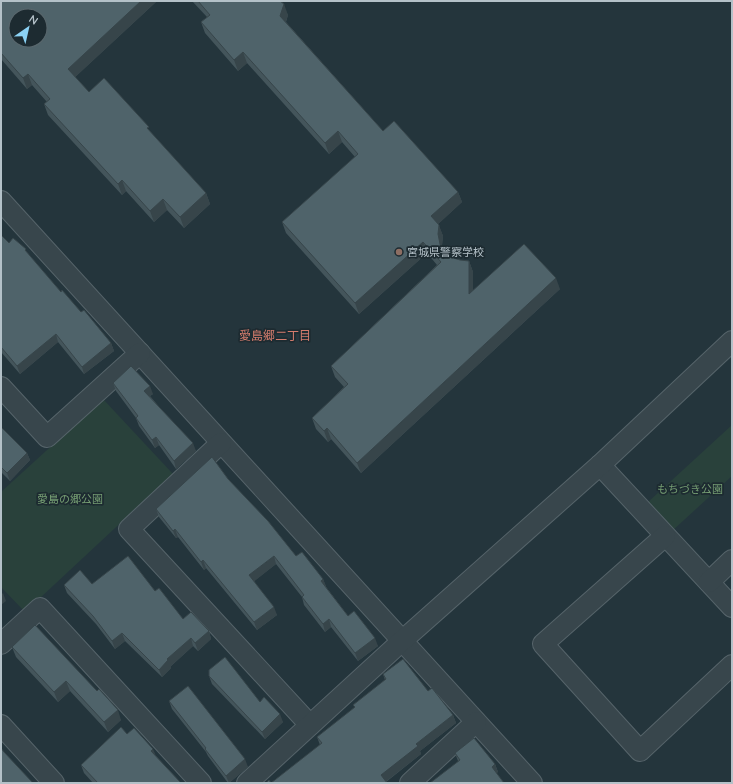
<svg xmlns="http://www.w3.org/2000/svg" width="733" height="784" font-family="Quicksand,'Noto Sans JP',sans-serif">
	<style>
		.green { fill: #29413b }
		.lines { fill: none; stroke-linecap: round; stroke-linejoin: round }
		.minor-casing { stroke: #56646a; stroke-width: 22 }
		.minor { stroke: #38464c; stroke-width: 20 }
		.wall { fill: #44555b }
		.shaded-wall { fill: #37454a }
		.building { fill: #4f636a; stroke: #37454a; fill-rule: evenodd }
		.education-dot { fill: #8d6e63; stroke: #1d2b31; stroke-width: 1.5 }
		.labels { text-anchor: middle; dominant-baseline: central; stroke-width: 3.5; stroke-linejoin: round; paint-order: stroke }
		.poi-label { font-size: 11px; fill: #b4c1c8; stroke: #1d2b31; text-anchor: start }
		.park-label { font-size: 11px; fill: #759d72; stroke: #1d2b31 }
		.neighbourhood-label { font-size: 12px; fill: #d47c6d; stroke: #1d2b31 }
	</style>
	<rect width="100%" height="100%" fill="#24353c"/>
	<g class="green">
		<path d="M103 399 173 474 25 612 1 587V492Z"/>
		<path d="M732 425V476L672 531 647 503Z"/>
	</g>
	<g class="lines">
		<defs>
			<g id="minor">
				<path d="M1 201 532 783"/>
				<path d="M1 387 47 437 140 353"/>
				<path d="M221 443 129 529 310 725"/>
				<path d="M600 465 732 607"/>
				<path d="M665 536 543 644 640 751 732 665"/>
				<path d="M709 582 732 560"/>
				<path d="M1 644 40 608 201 783"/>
				<path d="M1 725 54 783"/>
				<path d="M247 783 403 640 600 465 732 341"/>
				<path d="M410 783 476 722"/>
			</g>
		</defs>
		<use href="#minor" class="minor-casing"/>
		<use href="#minor" class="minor"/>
	</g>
	<g class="wall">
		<path d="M1 1H157L75 77 89 92 151 133 206 193 210 204 184 228 167 210 154 222 126 191 122 195 48 115 44 104 47 102 32 85 27 89 1 59Z"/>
		<path d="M192 1H280L288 15 286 22 383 131 458 192 462 202 438 224 443 236 442 245 445 258 469 261 473 272V291L560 289 361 473 331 439 328 442 316 429 312 418 344 387 335 377 331 366 437 265 427 253 359 314 286 233 282 222 355 157 342 142 329 154 247 63 238 71 205 33 201 22 207 17Z"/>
		<path d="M1 235 9 243 27 253 61 292 111 343 114 351 84 374 58 342 20 374 1 352Z"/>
		<path d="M113 383 153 394 150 396 196 451 176 469 159 445 155 448 139 426 136 418 116 391Z"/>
		<path d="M1 427 27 453 30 460 10 481 2 473H1Z"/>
		<path d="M228 479 296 556 323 579 326 587 348 616 378 646 358 661 331 627 325 632 304 605 302 597 276 564 254 581 277 615 257 630 206 568 204 570 178 537 176 538 159 517 156 509Z"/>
		<path d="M92 584 155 591 183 619 209 631 211 639 198 651 193 646 171 666V668L162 677 125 641 115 649 96 624 67 593 64 585Z"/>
		<path d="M35 625 121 720 108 732 70 691 58 702 16 657 12 647Z"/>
		<path d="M383 674 428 691 453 715 456 723 420 751 421 754 386 782 271 783 320 745 317 737 355 708 353 705 385 680Z"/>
		<path d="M209 676 260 702 283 722 265 739 212 684Z"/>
		<path d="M169 701 248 767 229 783H228L208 756 206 752 172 709Z"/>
		<path d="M127 734 156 756 181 783H93L84 773 81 765Z"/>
		<path d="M455 753 495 764 498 772 496 773 458 761Z"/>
	</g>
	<g class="shaded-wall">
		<path d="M141 1H157L72 80 68 69Z"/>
		<path d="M284 4 288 15 284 27 280 16Z"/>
		<path d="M243 52 247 63 238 71 234 60Z"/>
		<path d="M28 74 32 85 27 89 23 78Z"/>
		<path d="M338 131 342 142 329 154 325 143Z"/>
		<path d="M122 180 126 191 122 195 118 184Z"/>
		<path d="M458 192 462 202 435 227 431 216Z"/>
		<path d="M206 193 210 204 184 228 180 217Z"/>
		<path d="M163 199 167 210 154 222 150 211Z"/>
		<path d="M439 225 443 236 442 245 447 270 443 259 438 234Z"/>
		<path d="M423 242 427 253 359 314 355 303Z"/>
		<path d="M469 261 473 272V305L469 294Z"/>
		<path d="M556 278 560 289 361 473 357 463Z"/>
		<path d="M56 334 58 342 20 374 17 366Z"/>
		<path d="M111 343 114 351 84 374 82 367Z"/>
		<path d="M150 386 153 394 147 398 144 391Z"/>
		<path d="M327 428 331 439 328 442 324 431Z"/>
		<path d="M156 437 159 445 155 448 152 440Z"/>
		<path d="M193 443 196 451 176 469 174 461Z"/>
		<path d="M27 453 30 460 10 481 7 473Z"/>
		<path d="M175 529 178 537 176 538 173 531Z"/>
		<path d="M274 556 276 564 252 583 249 575Z"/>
		<path d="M203 560 206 568 204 570 201 562Z"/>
		<path d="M323 579 326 586 324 588 321 581Z"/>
		<path d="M3 593 6 601 1 605V595Z"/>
		<path d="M274 607 277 615 257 630 254 622Z"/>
		<path d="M329 619 331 627 325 632 323 624Z"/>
		<path d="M209 631 211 639 198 651 195 643Z"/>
		<path d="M122 633 125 641 115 649 112 641Z"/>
		<path d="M191 638 193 646 171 666V668L162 677 159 670 167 659Z"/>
		<path d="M375 638 378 646 358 661 355 653Z"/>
		<path d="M66 681 70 691 58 702 54 692Z"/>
		<path d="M118 710 121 720 108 732 104 722Z"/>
		<path d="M280 714 283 722 265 739 262 732Z"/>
		<path d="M453 715 456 723 420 751 421 754 384 783 381 775 416 744Z"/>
		<path d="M153 749 156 756 151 751Z"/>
		<path d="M245 759 248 767 229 783 226 776Z"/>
		<path d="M495 764 498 772 494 775 492 767Z"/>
	</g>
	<g class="building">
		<path d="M1 1H141L68 69 89 92 104 78 149 127 147 128 206 193 180 217 163 199 150 211 122 180 118 184 44 104 50 99 28 74 23 78 1 53ZM16 16H40V40H16Z"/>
		<path d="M198 1H280L284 4 280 16 383 131 394 121 458 192 431 216 439 225 438 234 443 259 447 256 460 260 469 261V294L524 244 556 278 357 463 327 428 324 431 312 418 348 384 331 366 441 262 423 242 355 303 282 222 358 154 338 131 325 143 243 52 234 60 201 22 210 15Z"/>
		<path d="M1 235 9 243 13 238 26 249 25 250 61 292 62 290 81 312 84 310 111 343 82 367 56 334 17 366 1 347Z"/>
		<path d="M131 366 150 386 144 391 193 443 174 461 156 437 152 440 136 418 138 416 113 383Z"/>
		<path d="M1 427 27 453 7 473 1 467Z"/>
		<path d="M212 457 228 479 268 521 296 556 302 552 323 579 321 581 348 616 354 611 375 638 355 653 329 619 323 624 302 597 304 595 274 556 249 575 274 607 254 622 203 560 201 562 175 529 173 531 156 509Z"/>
		<path d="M128 556 155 591 159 588 183 619 191 612 209 631 195 643 191 638 167 659 168 660 159 670 122 633 112 641 93 616 64 585 80 570 92 584Z"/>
		<path d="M35 625 97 691 99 689 118 710 104 722 66 681 54 692 12 647Z"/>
		<path d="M225 657 260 702 264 697 280 714 262 732 209 676V670Z"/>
		<path d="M403 659 428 691 432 688 453 715 416 744 418 746 381 775 387 783H266L269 780 271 783 322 743 317 737 355 707 353 705 386 679 383 674Z"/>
		<path d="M188 686 245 759 226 776 205 749 206 748 169 701Z"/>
		<path d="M121 727 127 734 134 728 153 749 151 751 181 783H98L81 765Z"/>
		<path d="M474 738 495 764 492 767 504 783H430L460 760 455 753Z"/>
		<path d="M1 748 4 752 33 783H1Z"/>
	</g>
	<circle class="education-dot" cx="399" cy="252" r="4"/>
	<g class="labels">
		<g class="poi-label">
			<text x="407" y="252">宮城県警察学校</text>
		</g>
		<g class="park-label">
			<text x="690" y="489">もちづき公園</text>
			<text x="70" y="499">愛島の郷公園</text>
		</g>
		<g class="neighbourhood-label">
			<text x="275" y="335">愛島郷二丁目</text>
		</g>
	</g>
	<rect width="733" height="784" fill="none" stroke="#b4c1c8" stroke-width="4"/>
	<g transform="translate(28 28) rotate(34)"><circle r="19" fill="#1d2b31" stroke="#59676d"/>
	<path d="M0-3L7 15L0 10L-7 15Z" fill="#8bd2f5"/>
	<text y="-6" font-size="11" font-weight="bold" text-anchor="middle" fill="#b4c1c8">N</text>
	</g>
</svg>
